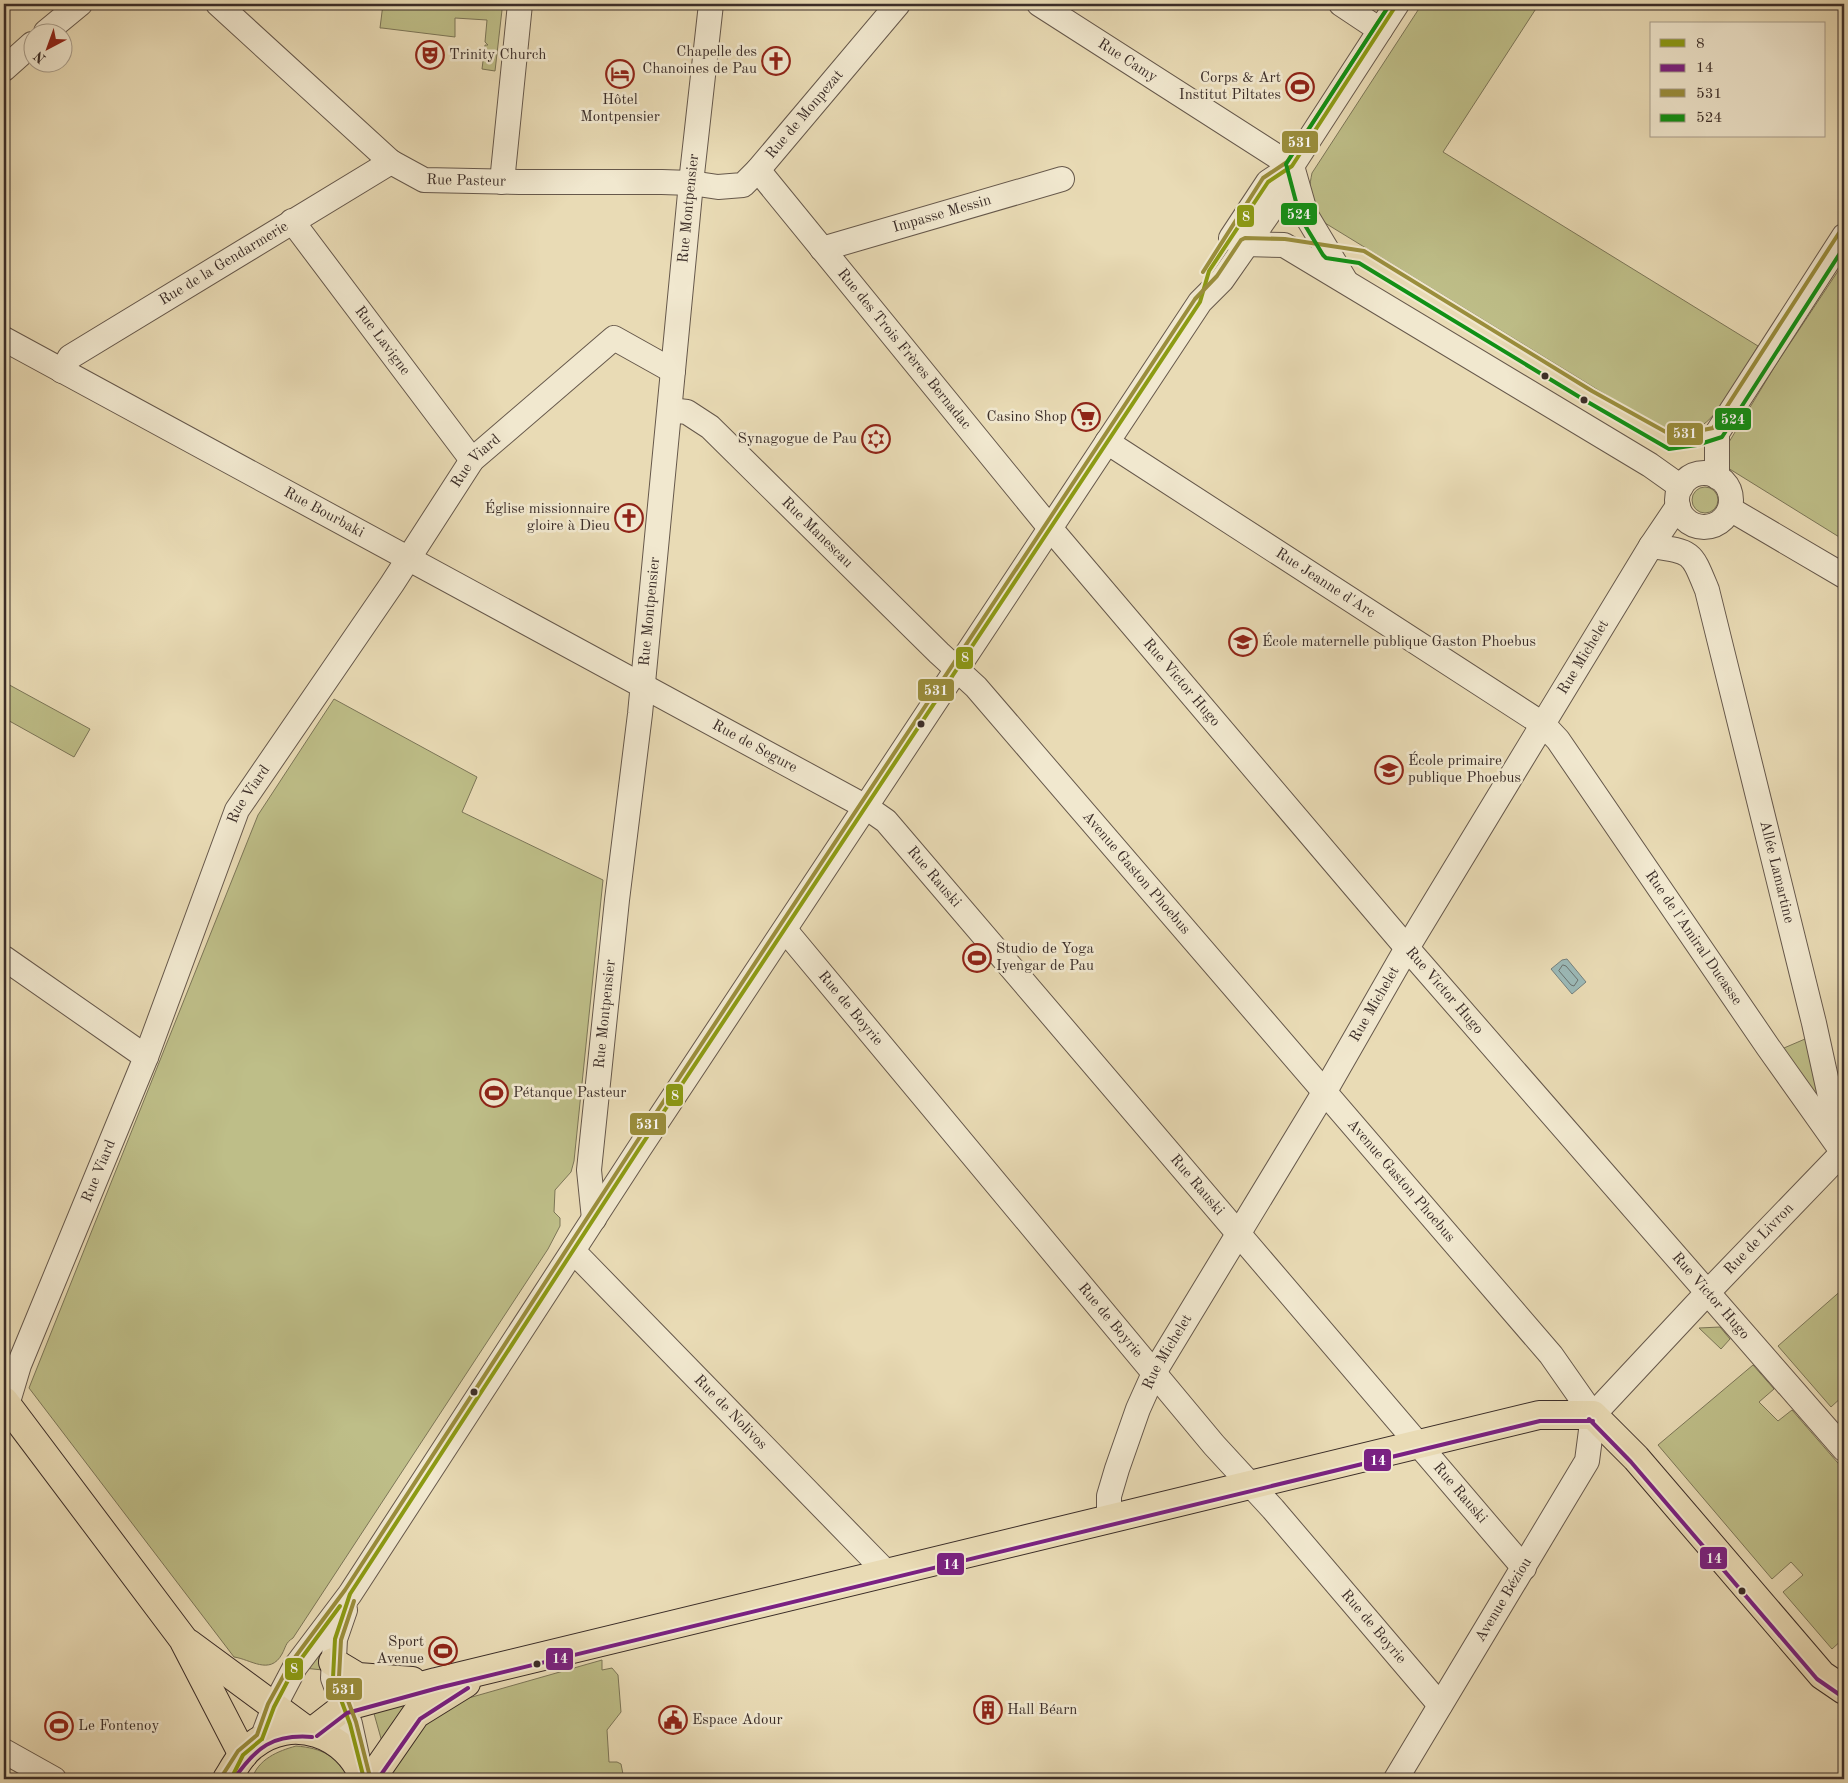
<svg xmlns="http://www.w3.org/2000/svg" width="1848" height="1783" font-family="'Old Standard TT',serif">
	<style>
		.green { fill: #bebe88; stroke: #7c7658 }
		.water { fill: #9bb9b7; stroke: #75817e }
		.lines { fill: none; stroke-linecap: round; stroke-linejoin: round }
		.shore { stroke: #6b7370; stroke-width: 1 }
		.minor-casing { stroke: #66584b; stroke-width: 26 }
		.major-casing { stroke: #3b2d28; stroke-width: 30 }
		.minor { stroke: #f1e8cf; stroke-width: 24 }
		.major { stroke: #e9dbb5; stroke-width: 28 }
		.bus-1-casing { stroke: #f1e8cf; stroke-width: 8 }
		.bus-2-casing { stroke: #f1e8cf; stroke-width: 8 }
		.bus-3-casing { stroke: #f1e8cf; stroke-width: 8 }
		.bus-4-casing { stroke: #f1e8cf; stroke-width: 8 }
		.bus-1 { stroke: #8c9b14; stroke-width: 4 }
		.bus-2 { stroke: #7a2182; stroke-width: 4 }
		.bus-3 { stroke: #9a8e3c; stroke-width: 4 }
		.bus-4 { stroke: #109115; stroke-width: 4 }
		.bus-dot { fill: #3b2d28; stroke: #f1e8cf; stroke-width: 2 }
		.labels { text-anchor: middle; dominant-baseline: central; stroke-width: 5; stroke-linejoin: round; paint-order: stroke }
		.poi-label { font-size: 15px; fill: #3b2d28; stroke: #f1e8cf; text-anchor: start }
		.street-label { font-size: 15px; fill: #3b2d28; stroke: #f1e8cf }
		.line-badge { stroke: #f1e8cf; stroke-width: 2 }
		.badge-label { font-size: 14px; text-anchor: middle; font-weight: bold; fill: #fff }
	</style>
	<rect width="100%" height="100%" fill="#e9dbb5"/>
	<filter id="stains"><feTurbulence type="fractalNoise" baseFrequency=".004" numOctaves="4"/><feColorMatrix values="0 0 0 0 .2 0 0 0 0 .09 0 0 0 0 .02 0 0 0 .5 -.17"/></filter>
	<radialGradient id="worn" r=".72"><stop offset=".6" stop-color="#630" stop-opacity="0"/><stop offset="1" stop-color="#630" stop-opacity=".3"/></radialGradient>
	<g class="green">
		<path d="M383 4H496L502 10 495 71 482 69 485 45H488L485 42 487 20 455 18V37L382 28H380Z"/>
		<path d="M1422 4H1539L1443 152 1758 346C1746 366 1719 418 1699 427 1688 433 1676 432 1665 431L1325 223C1310 203 1307 197 1312 173Z"/>
		<path d="M1844 262V540L1728 468 1726 447 1775 366Z"/>
		<circle cx="1705" cy="500" r="13"/>
		<path d="M4 682 90 729 74 757 4 718Z"/>
		<path d="M334 699 477 777 462 812 603 880 574 1161 571 1172 555 1190 554 1212 560 1218V1226L548 1249 293 1638C285 1643 286 1647 282 1654 270 1676 250 1659 234 1657L29 1388 258 815Z"/>
		<path d="M1812 1036 1828 1104 1816 1108 1777 1051Z"/>
		<path d="M1844 1288V1395L1831 1407 1778 1346Z"/>
		<path d="M1720 1327 1730 1339 1721 1349 1699 1328Z"/>
		<path d="M1753 1365 1774 1389 1759 1402 1778 1421 1792 1410 1844 1470V1638L1832 1649 1783 1592 1803 1575 1791 1562 1772 1579 1658 1445Z"/>
		<path d="M325 1637 323 1670 303 1668Z"/>
		<path d="M602 1660V1670L612 1668 618 1675 621 1712 607 1730 609 1762H617L621 1764 624 1779H388L417 1733 451 1703Z"/>
		<path d="M413 1696 382 1742 373 1710Z"/>
		<path d="M296 1746C322 1748 337 1756 349 1779H252C258 1759 278 1751 296 1746Z"/>
	</g>
	<path class="water" d="M1567 959 1586 982 1572 994 1551 969 1562 960Z"/>
	<g class="lines">
		<path class="shore" d="M1563 965 1566 966 1578 980 1574 986 1571 985 1559 971Z"/>
		<defs>
			<g id="minor">
				<path id="s1" d="M218 4 391 162 424 180 520 182H662L691 183 718 187 743 185 758 170 898 4"/>
				<path id="s2" d="M1039 4 1292 166"/>
				<path d="M1341 4 1380 30"/>
				<path d="M46 32 80 4"/>
				<path d="M4 69 32 44"/>
				<path d="M1292 166 1306 215 1345 280"/>
				<path id="s3" d="M758 170 1050 528 1407 948 1844 1449"/>
				<path d="M502 182 520 4"/>
				<path id="s4" d="M292 221 472 460"/>
				<path d="M1231 238 1268 182 1292 166 1397 4"/>
				<path d="M1245 244 1284 245 1650 465 1681 487"/>
				<path id="s5" d="M822 249 1062 179"/>
				<path id="s6" d="M4 339 866 807 886 821 1524 1568"/>
				<path id="s7" d="M62 371 70 357 391 162"/>
				<path id="s8" d="M670 410 687 412 710 427 939 653 976 687 1551 1355 1593 1415"/>
				<path id="s9" d="M1107 442 1544 725 1558 740 1768 1047 1844 1154"/>
				<circle cx="1704" cy="500" r="27"/>
				<path d="M1717 477V433L1844 236"/>
				<path d="M1730 509 1844 576"/>
				<path id="s10" d="M1651 546C1693 552 1691 551 1707 590L1814 1023 1840 1142"/>
				<path id="s11" d="M785 930 1214 1445 1273 1509 1440 1705"/>
				<path d="M4 958 146 1057"/>
				<path id="s12" d="M594 1219 589 1170 617 900 640 714 691 183 711 4"/>
				<path id="s13" d="M574 1252 887 1573"/>
				<path id="s14" d="M4 1415 19 1365 146 1057 237 810 392 584 472 460 614 338 673 371"/>
				<path id="s15" d="M1593 1415 1708 1292 1844 1151"/>
				<path id="s16" d="M1109 1519V1496L1117 1469 1138 1409 1155 1371 1325 1091 1407 948 1651 546 1678 506"/>
				<path d="M345 1610 335 1639 333 1678 350 1724 359 1765"/>
				<path d="M262 1739 274 1707 295 1667 350 1594 639 1149 1200 302 1222 280 1287 187 1292 166"/>
				<path d="M4 1751 54 1779"/>
				<path id="s17" d="M1396 1779 1587 1461 1593 1415"/>
			</g>
			<g id="major">
				<path d="M4 1401 183 1639 243 1755"/>
				<path d="M188 1643 306 1730"/>
				<path d="M333 1662 358 1677 412 1681"/>
				<path d="M313 1731 344 1707 436 1682 1539 1415H1593L1636 1458 1822 1675 1844 1690"/>
				<path d="M227 1779C234 1768 241 1754 252 1746 292 1713 348 1734 364 1779"/>
				<path d="M371 1779 416 1714 466 1683"/>
			</g>
		</defs>
		<use href="#minor" class="minor-casing"/>
		<use href="#major" class="major-casing"/>
		<use href="#minor" class="minor"/>
		<use href="#major" class="major"/>
		<defs>
			<g id="bus-1">
				<path d="M262 1739 274 1707 295 1667 340 1606"/>
				<path d="M231 1779 243 1755 262 1739"/>
				<path d="M364 1779 350 1724 333 1678 335 1639 350 1594 639 1149 1200 302 1209 271 1268 182 1292 166 1397 4"/>
			</g>
			<g id="bus-2">
				<path d="M1589 1419 1631 1462 1817 1679 1840 1695"/>
				<path d="M317 1736 347 1713 438 1688 1540 1421H1593"/>
				<path d="M234 1779C256 1747 273 1734 312 1737"/>
				<path d="M378 1779 420 1719 468 1688"/>
			</g>
			<g id="bus-3">
				<path d="M1203 272 1263 178 1287 162 1390 4"/>
				<path d="M354 1601 341 1640 339 1677 356 1722 370 1777"/>
				<path d="M222 1776 238 1751 257 1735 268 1704 290 1664 345 1590 634 1146 1195 299 1217 276 1241 240 1245 238 1285 239 1364 251 1592 391 1673 436 1713 428 1839 233"/>
			</g>
			<path id="bus-4" d="M1390 4 1286 164 1300 217 1323 255 1326 258 1359 263 1586 401 1669 449 1697 445 1722 437 1844 247"/>
		</defs>
		<use href="#bus-1" class="bus-1-casing"/>
		<use href="#bus-2" class="bus-2-casing"/>
		<use href="#bus-3" class="bus-3-casing"/>
		<use href="#bus-4" class="bus-4-casing"/>
		<use href="#bus-1" class="bus-1"/>
		<use href="#bus-2" class="bus-2"/>
		<use href="#bus-3" class="bus-3"/>
		<use href="#bus-4" class="bus-4"/>
	</g>
	<defs>
		<symbol id="theatre-ring" viewBox="-11 -11 22 22"><circle r="9.5" fill="#f1e8cf" stroke="#8f2418" stroke-width="1.5"/><path d="M-5-5.5Q0-4 5-5.5V0Q5 5 0 6Q-5 5-5 0ZM-3.3-2.5H-1v1.5H-3.3ZM1-2.5H3.3v1.5H1ZM-2.8 1Q0 5.5 2.8 1Z" fill="#8f2418"/></symbol>
		<symbol id="church-ring" viewBox="-11 -11 22 22"><circle r="9.5" fill="#f1e8cf" stroke="#8f2418" stroke-width="1.5"/><path d="M-1.2-6h2.4v3.5h3.3v2.4h-3.3V6h-2.4V-.1h-3.3v-2.4h3.3Z" fill="#8f2418"/></symbol>
		<symbol id="hotel-ring" viewBox="-11 -11 22 22"><circle r="9.5" fill="#f1e8cf" stroke="#8f2418" stroke-width="1.5"/><path d="M-6-4.5h1.5V1H6V5H4.5V3h-9V5H-6ZM-4 0a1.8 1.8 0 1 1 3.6 0ZM.5 0V-2.5h3Q6-2.5 6 0Z" fill="#8f2418"/></symbol>
		<symbol id="stadium-ring" viewBox="-11 -11 22 22"><circle r="9.5" fill="#f1e8cf" stroke="#8f2418" stroke-width="1.5"/><path d="M0-5a6.5 5 0 1 0 0 10a6.5 5 0 1 0 0-10ZM-3.5-1.8h7v3.6h-7Z" fill="#8f2418"/></symbol>
		<symbol id="supermarket-ring" viewBox="-11 -11 22 22"><circle r="9.5" fill="#f1e8cf" stroke="#8f2418" stroke-width="1.5"/><path d="M-6-5.5h2.5l.6 2H6L4.5 2H-2.5L-4.4-4H-6ZM-1.5 3.2a1.3 1.3 0 1 0 .1 0ZM3 3.2a1.3 1.3 0 1 0 .1 0Z" fill="#8f2418"/></symbol>
		<symbol id="synagogue-ring" viewBox="-11 -11 22 22"><circle r="9.5" fill="#f1e8cf" stroke="#8f2418" stroke-width="1.5"/><path d="M0-6.5L5.6 3.2H-5.6ZM0 6.5L5.6-3.2H-5.6Z" fill="#8f2418"/></symbol>
		<symbol id="school-ring" viewBox="-11 -11 22 22"><circle r="9.5" fill="#f1e8cf" stroke="#8f2418" stroke-width="1.5"/><path d="M0-5L7-2L0 1L-7-2ZM-4 1L0 2.5L4 1V4Q0 6-4 4Z" fill="#8f2418"/></symbol>
		<symbol id="building-ring" viewBox="-11 -11 22 22"><circle r="9.5" fill="#f1e8cf" stroke="#8f2418" stroke-width="1.5"/><path d="M-4-6H4V6H1V3H-1V6H-4ZM-2.5-4.3h1.7v1.8h-1.7ZM.8-4.3h1.7v1.8H.8ZM-2.5-1h1.7V.8h-1.7ZM.8-1h1.7V.8H.8Z" fill="#8f2418"/></symbol>
		<symbol id="civic-ring" viewBox="-11 -11 22 22"><circle r="9.5" fill="#f1e8cf" stroke="#8f2418" stroke-width="1.5"/><path d="M-.6-6.5H3V-4.5H.6V-3L4-1V1h2V6H-6V1h2V-1L-.6-3ZM-1.2 2.5V6h2.4V2.5Z" fill="#8f2418"/></symbol>
	</defs>
	<g fill-rule="evenodd">
		<use href="#theatre-ring" x="414" y="39" width="32" height="32"/>
		<use href="#church-ring" x="760" y="45" width="32" height="32"/>
		<use href="#hotel-ring" x="604" y="58" width="32" height="32"/>
		<use href="#stadium-ring" x="1284" y="71" width="32" height="32"/>
		<use href="#supermarket-ring" x="1070" y="401" width="32" height="32"/>
		<use href="#synagogue-ring" x="860" y="423" width="32" height="32"/>
		<use href="#church-ring" x="613" y="502" width="32" height="32"/>
		<use href="#school-ring" x="1227" y="626" width="32" height="32"/>
		<use href="#school-ring" x="1373" y="754" width="32" height="32"/>
		<use href="#stadium-ring" x="961" y="942" width="32" height="32"/>
		<use href="#stadium-ring" x="478" y="1077" width="32" height="32"/>
		<use href="#stadium-ring" x="427" y="1635" width="32" height="32"/>
		<use href="#building-ring" x="972" y="1694" width="32" height="32"/>
		<use href="#civic-ring" x="657" y="1704" width="32" height="32"/>
		<use href="#stadium-ring" x="43" y="1710" width="32" height="32"/>
	</g>
	<g class="bus-dot">
		<circle cx="1545" cy="376" r="4.5"/>
		<circle cx="1584" cy="400" r="4.5"/>
		<circle cx="921" cy="724" r="4.5"/>
		<circle cx="474" cy="1392" r="4.5"/>
		<circle cx="1742" cy="1591" r="4.5"/>
		<circle cx="537" cy="1664" r="4.5"/>
	</g>
	<g class="labels">
		<g class="poi-label">
			<text x="757" y="52" text-anchor="end">Chapelle des<tspan x="757" dy="17">Chanoines de Pau</tspan></text>
			<text x="449" y="55">Trinity Church</text>
			<text x="1281" y="78" text-anchor="end">Corps &amp; Art<tspan x="1281" dy="17">Institut Piltates</tspan></text>
			<text x="620" y="100" text-anchor="middle">Hôtel<tspan x="620" dy="17">Montpensier</tspan></text>
			<text x="1067" y="417" text-anchor="end">Casino Shop</text>
			<text x="857" y="439" text-anchor="end">Synagogue de Pau</text>
			<text x="610" y="509" text-anchor="end">Église missionnaire<tspan x="610" dy="17">gloire à Dieu</tspan></text>
			<text x="1262" y="642">École maternelle publique Gaston Phoebus</text>
			<text x="1408" y="761">École primaire<tspan x="1408" dy="17">publique Phoebus</tspan></text>
			<text x="996" y="949">Studio de Yoga<tspan x="996" dy="17">Iyengar de Pau</tspan></text>
			<text x="513" y="1093">Pétanque Pasteur</text>
			<text x="424" y="1642" text-anchor="end">Sport<tspan x="424" dy="17">Avenue</tspan></text>
			<text x="1007" y="1710">Hall Béarn</text>
			<text x="692" y="1720">Espace Adour</text>
			<text x="78" y="1726">Le Fontenoy</text>
		</g>
		<g class="street-label">
			<text stroke="none"><textPath href="#s2" startOffset="105">Rue Camy</textPath></text>
			<text stroke="none"><textPath href="#s1" startOffset="685">Rue de Monpezat</textPath></text>
			<text stroke="none"><textPath href="#s1" startOffset="314">Rue Pasteur</textPath></text>
			<text stroke="none"><textPath href="#s12" startOffset="1016">Rue Montpensier</textPath></text>
			<text stroke="none"><textPath href="#s5" startOffset="125">Impasse Messin</textPath></text>
			<text stroke="none"><textPath href="#s7" startOffset="196">Rue de la Gendarmerie</textPath></text>
			<text stroke="none"><textPath href="#s4" startOffset="150">Rue Lavigne</textPath></text>
			<text stroke="none"><textPath href="#s3" startOffset="231">Rue des Trois Frères Bernadac</textPath></text>
			<text stroke="none"><textPath href="#s14" startOffset="1072">Rue Viard</textPath></text>
			<text stroke="none"><textPath href="#s6" startOffset="364">Rue Bourbaki</textPath></text>
			<text stroke="none"><textPath href="#s8" startOffset="195">Rue Manescau</textPath></text>
			<text stroke="none"><textPath href="#s9" startOffset="260">Rue Jeanne d'Arc</textPath></text>
			<text stroke="none"><textPath href="#s12" startOffset="611">Rue Montpensier</textPath></text>
			<text stroke="none"><textPath href="#s16" startOffset="989">Rue Michelet</textPath></text>
			<text stroke="none"><textPath href="#s3" startOffset="665">Rue Victor Hugo</textPath></text>
			<text stroke="none"><textPath href="#s6" startOffset="854">Rue de Segure</textPath></text>
			<text stroke="none"><textPath href="#s14" startOffset="668">Rue Viard</textPath></text>
			<text stroke="none"><textPath href="#s10" startOffset="369">Allée Lamartine</textPath></text>
			<text stroke="none"><textPath href="#s8" startOffset="662">Avenue Gaston Phoebus</textPath></text>
			<text stroke="none"><textPath href="#s6" startOffset="1079">Rue Rauski</textPath></text>
			<text stroke="none"><textPath href="#s9" startOffset="781">Rue de l'Amiral Ducasse</textPath></text>
			<text stroke="none"><textPath href="#s3" startOffset="1070">Rue Victor Hugo</textPath></text>
			<text stroke="none"><textPath href="#s16" startOffset="584">Rue Michelet</textPath></text>
			<text stroke="none"><textPath href="#s11" startOffset="102">Rue de Boyrie</textPath></text>
			<text stroke="none"><textPath href="#s12" startOffset="206">Rue Montpensier</textPath></text>
			<text stroke="none"><textPath href="#s14" startOffset="262">Rue Viard</textPath></text>
			<text stroke="none"><textPath href="#s8" startOffset="1068">Avenue Gaston Phoebus</textPath></text>
			<text stroke="none"><textPath href="#s6" startOffset="1484">Rue Rauski</textPath></text>
			<text stroke="none"><textPath href="#s15" startOffset="242">Rue de Livron</textPath></text>
			<text stroke="none"><textPath href="#s3" startOffset="1475">Rue Victor Hugo</textPath></text>
			<text stroke="none"><textPath href="#s11" startOffset="508">Rue de Boyrie</textPath></text>
			<text stroke="none"><textPath href="#s16" startOffset="179">Rue Michelet</textPath></text>
			<text stroke="none"><textPath href="#s13" startOffset="224">Rue de Nolivos</textPath></text>
			<text stroke="none"><textPath href="#s6" startOffset="1889">Rue Rauski</textPath></text>
			<text stroke="none"><textPath href="#s17" startOffset="209">Avenue Béziou</textPath></text>
			<text stroke="none"><textPath href="#s11" startOffset="912">Rue de Boyrie</textPath></text>
		</g>
	</g>
	<g class="line-badge">
		<rect x="1281" y="130" width="38" height="24" rx="5" fill="#9a8e3c"/>
		<rect x="1280" y="202" width="38" height="24" rx="5" fill="#109115"/>
		<rect x="1236" y="204" width="19" height="24" rx="5" fill="#8c9b14"/>
		<rect x="1714" y="407" width="38" height="24" rx="5" fill="#109115"/>
		<rect x="1666" y="422" width="38" height="24" rx="5" fill="#9a8e3c"/>
		<rect x="955" y="646" width="19" height="24" rx="5" fill="#8c9b14"/>
		<rect x="917" y="678" width="38" height="24" rx="5" fill="#9a8e3c"/>
		<rect x="665" y="1083" width="19" height="24" rx="5" fill="#8c9b14"/>
		<rect x="629" y="1112" width="38" height="24" rx="5" fill="#9a8e3c"/>
		<rect x="1363" y="1448" width="29" height="24" rx="5" fill="#7a2182"/>
		<rect x="1699" y="1546" width="29" height="24" rx="5" fill="#7a2182"/>
		<rect x="936" y="1552" width="29" height="24" rx="5" fill="#7a2182"/>
		<rect x="545" y="1647" width="29" height="24" rx="5" fill="#7a2182"/>
		<rect x="284" y="1657" width="20" height="24" rx="5" fill="#8c9b14"/>
		<rect x="325" y="1677" width="38" height="24" rx="5" fill="#9a8e3c"/>
	</g>
	<g class="badge-label">
		<text x="1300" y="147">531</text>
		<text x="1299" y="219">524</text>
		<text x="1246" y="221">8</text>
		<text x="1733" y="424">524</text>
		<text x="1685" y="438">531</text>
		<text x="965" y="662">8</text>
		<text x="936" y="695">531</text>
		<text x="675" y="1100">8</text>
		<text x="648" y="1129">531</text>
		<text x="1378" y="1465">14</text>
		<text x="1714" y="1563">14</text>
		<text x="951" y="1569">14</text>
		<text x="560" y="1663">14</text>
		<text x="294" y="1673">8</text>
		<text x="344" y="1694">531</text>
	</g>
	<rect width="1848" height="1783" fill="none" stroke="#e9dbb5" stroke-width="20"/>
	<rect x="5" y="5" width="1838" height="1773" fill="none" stroke="#3b2d28" stroke-width="2.5"/>
	<rect x="10" y="10" width="1828" height="1763" fill="none" stroke="#3b2d28"/>
	<rect x="1650" y="22" width="175" height="115" fill="#f1e8cf" stroke="#a89d8c"/>
	<rect x="1660" y="39" width="25" height="8" fill="#8c9b14" stroke="#a89d8c"/>
	<text x="1696" y="48" font-size="15" fill="#3b2d28">8</text>
	<rect x="1660" y="64" width="25" height="8" fill="#7a2182" stroke="#a89d8c"/>
	<text x="1696" y="72" font-size="15" fill="#3b2d28">14</text>
	<rect x="1660" y="89" width="25" height="8" fill="#9a8e3c" stroke="#a89d8c"/>
	<text x="1696" y="98" font-size="15" fill="#3b2d28">531</text>
	<rect x="1660" y="114" width="25" height="8" fill="#109115" stroke="#a89d8c"/>
	<text x="1696" y="122" font-size="15" fill="#3b2d28">524</text>
	<g transform="translate(48 48) rotate(221)"><circle r="24" fill="#f1e8cf" stroke="#a89d8c"/>
	<path d="M0-4L9 19L0 12L-9 19Z" fill="#8f2418"/>
	<text y="-8" font-size="14" font-weight="bold" text-anchor="middle" fill="#3b2d28">N</text>
	</g>
	<rect width="100%" height="100%" filter="url(#stains)"/>
	<rect width="100%" height="100%" fill="url(#worn)"/>
</svg>
